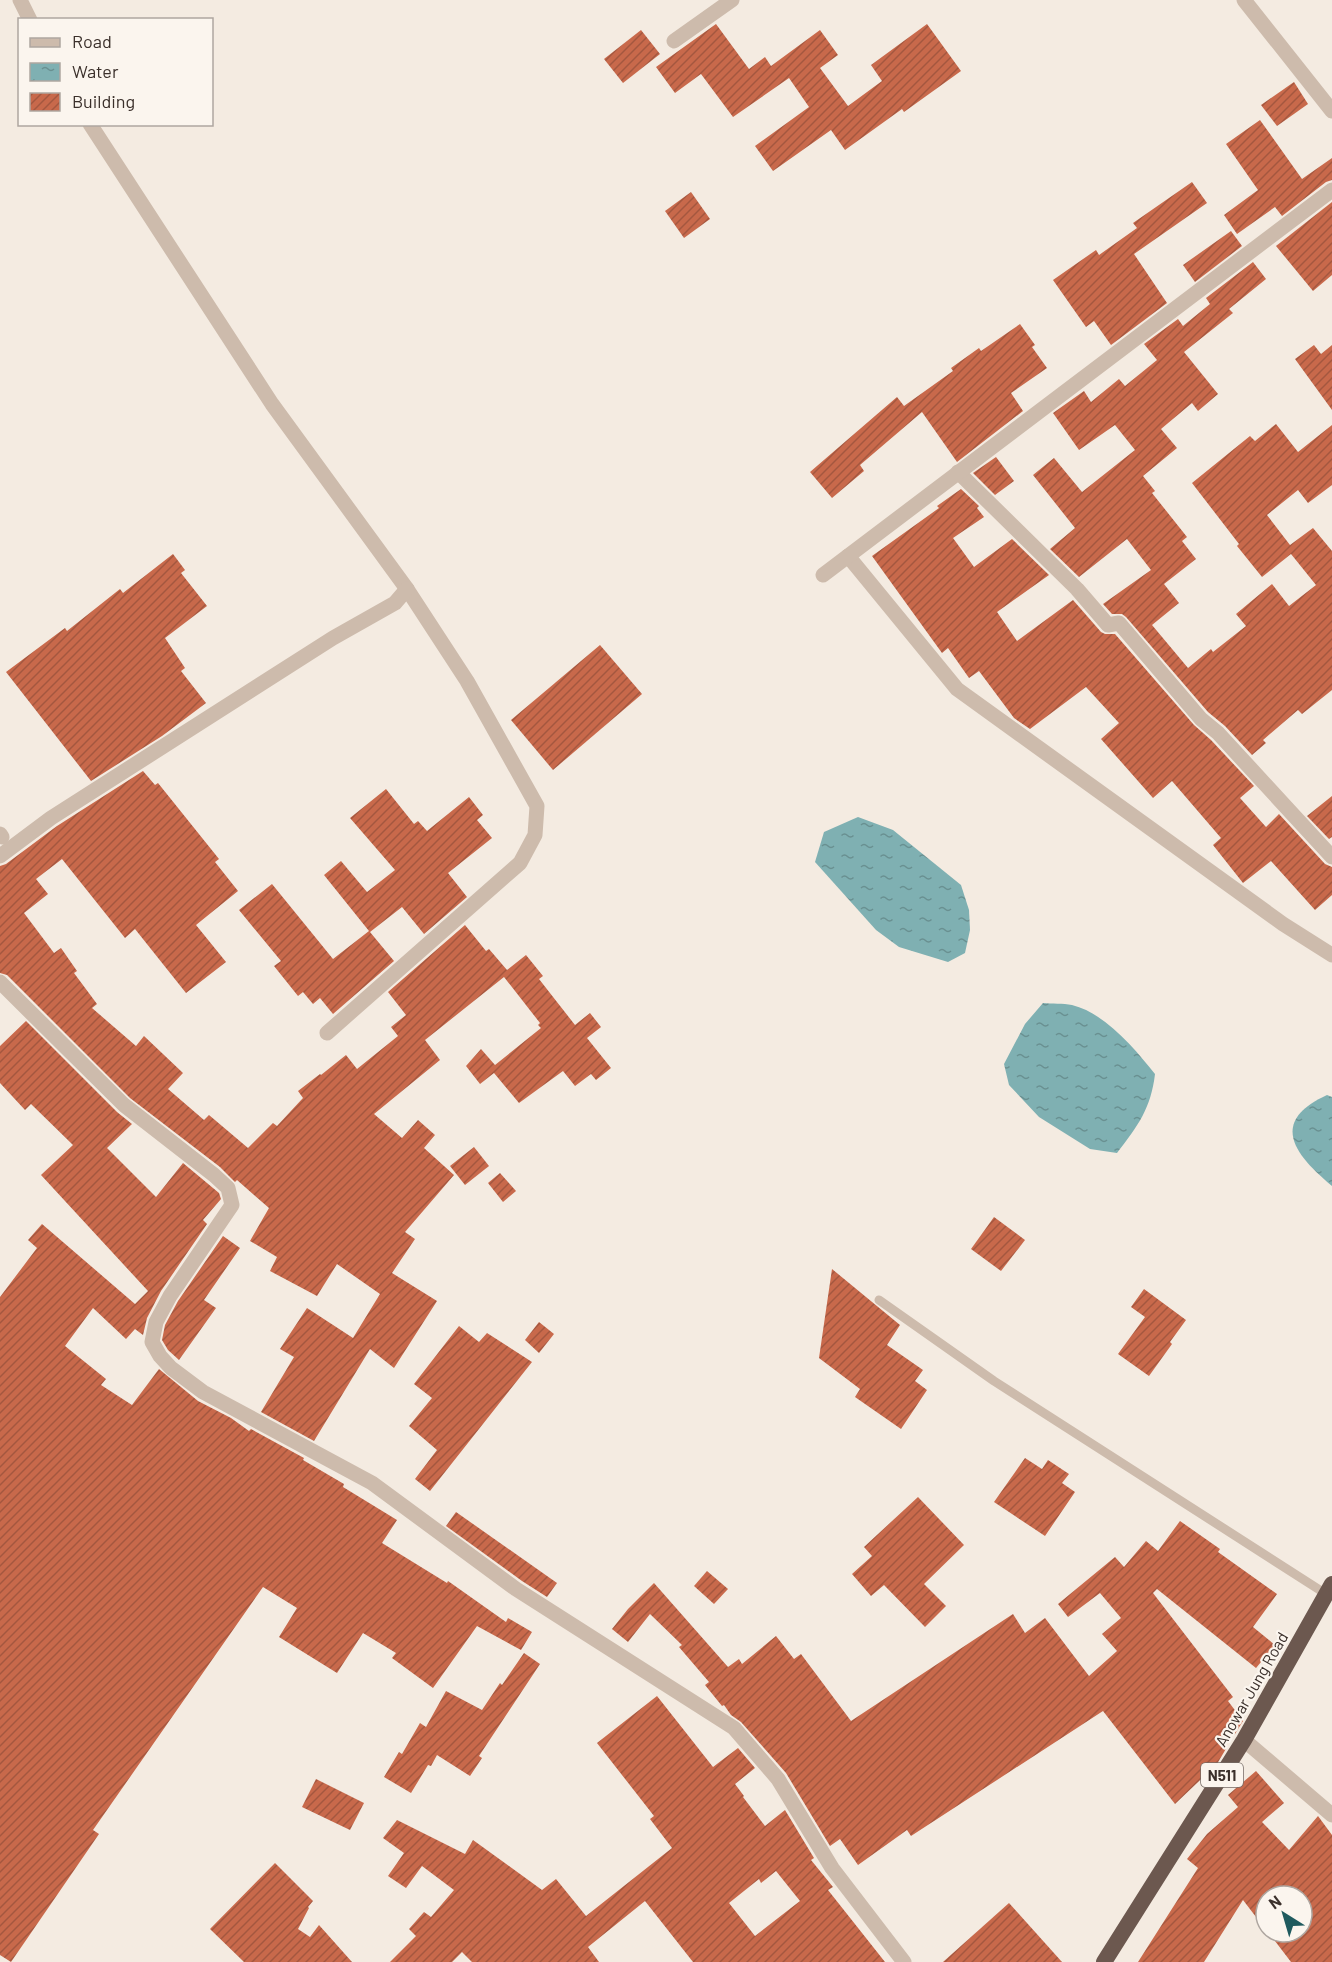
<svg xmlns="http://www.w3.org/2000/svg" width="1332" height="1962" font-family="Barlow,sans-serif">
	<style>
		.water { fill: url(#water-ripples) }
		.building { fill: url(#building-hatch); fill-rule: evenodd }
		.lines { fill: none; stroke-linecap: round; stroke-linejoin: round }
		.service { stroke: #cdbbac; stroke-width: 9 }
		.minor { stroke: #cdbbac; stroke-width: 15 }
		.trunk { stroke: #6c584f; stroke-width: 16 }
		.labels { text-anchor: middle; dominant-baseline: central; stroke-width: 4.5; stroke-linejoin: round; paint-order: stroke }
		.shield { fill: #fbf5ee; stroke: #756b66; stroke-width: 1.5 }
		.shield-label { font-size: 15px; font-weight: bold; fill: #3b302b }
		.street-label { font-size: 16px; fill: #3b302b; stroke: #fbf5ee }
	</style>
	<defs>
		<pattern id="water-ripples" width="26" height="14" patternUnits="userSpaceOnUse" patternTransform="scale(1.5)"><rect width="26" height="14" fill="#7fb0b2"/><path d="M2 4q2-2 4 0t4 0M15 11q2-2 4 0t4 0" fill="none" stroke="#699091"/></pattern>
		<pattern id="building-hatch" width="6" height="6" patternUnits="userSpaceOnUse" patternTransform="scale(1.5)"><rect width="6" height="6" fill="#c8694b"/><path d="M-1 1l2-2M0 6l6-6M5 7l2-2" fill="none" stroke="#a4573f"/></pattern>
	</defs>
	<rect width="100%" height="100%" fill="#f4ebe1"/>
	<g class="water">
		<path d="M858 817 893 830 961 885 969 910 970 930 965 953 948 962 899 947 876 930 815 862 824 832Z"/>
		<path d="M1043 1003C1052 1004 1063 1003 1072 1005 1105 1013 1135 1049 1155 1074 1151 1108 1138 1126 1117 1153L1090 1149 1039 1117 1009 1085 1004 1064 1025 1024Z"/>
		<path d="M1327 1095 1332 1097V1186C1295 1155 1268 1122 1327 1095Z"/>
	</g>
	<g class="building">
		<path d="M716 24 749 69 765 57 771 66 820 30 838 55 820 68 848 106 882 81 871 65 927 24 961 71 904 112 902 109 845 150 831 130 773 171 755 146 809 107 789 78 733 117 701 74 675 93 656 67Z"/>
		<path d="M641 30 660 54 623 83 604 59Z"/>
		<path d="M1294 82 1308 104 1277 126 1261 105Z"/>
		<path d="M1260 120 1302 179 1332 158V180L1326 182 1282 216 1275 207 1237 234 1224 215 1258 190 1226 144Z"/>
		<path d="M1192 182 1207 203 1134 254 1167 303 1111 345 1094 321 1086 327 1053 280 1096 250 1099 255 1137 228 1133 223Z"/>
		<path d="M691 192 710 219 684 238 665 211Z"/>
		<path d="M1332 202V275L1313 291 1276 246Z"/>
		<path d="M1231 231 1242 246 1195 282 1183 265Z"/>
		<path d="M1253 262 1266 279 1229 309 1233 313 1184 352 1218 394 1198 411 1192 403 1161 429 1177 448 1143 476 1155 491 1152 493 1187 537 1182 541 1196 559 1164 584 1179 603 1152 625 1188 668 1211 649 1213 652 1246 626 1236 614 1272 584 1289 606 1316 585 1291 554 1262 577 1237 546 1239 544 1192 483 1250 436 1255 441 1276 424 1298 452 1332 425V485L1308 503 1298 490 1267 515 1290 545 1313 528 1332 551V690L1302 714 1298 710 1263 740 1266 743 1252 755 1225 726 1208 712 1126 617 1122 614H1112L1103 604 1151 570 1127 539 1079 577 1050 549 1075 528 1033 475 1054 458 1082 492 1135 450 1115 425 1079 450 1053 413 1084 391 1091 402 1119 379 1125 386 1157 360 1144 344 1178 319 1183 326 1210 304 1206 298Z"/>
		<path d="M1020 324 1035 345 1032 347 1047 368 1011 393 1023 411 957 462 922 412 860 465 864 471 832 498 810 472 897 397 904 406 953 371 951 368 979 348 981 351Z"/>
		<path d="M1314 345 1321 354 1332 345V410L1295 359Z"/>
		<path d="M996 457 1014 481 995 495 973 473Z"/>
		<path d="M961 489 979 506 977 508 984 517 953 538 974 567 1012 539 1049 575 997 612 1017 641 1073 600 1101 632 1105 634H1115L1194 725 1211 740 1254 786 1240 798 1266 827 1279 814 1325 864 1332 867V895L1315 910 1271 861 1243 883 1213 845 1221 838 1172 781 1153 798 1101 739 1119 723 1086 687 1030 729 1014 718 979 671 969 678 948 648 942 653 872 556 939 508 937 506Z"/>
		<path d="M173 554 185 570 181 573 207 606 165 638 185 668 181 671 206 703 162 736 91 781 6 672 65 628 67 631 120 589 123 593Z"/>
		<path d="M600 645 642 694 553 770 511 720Z"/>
		<path d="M143 771 155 785 158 783 219 859 215 862 238 891 196 925 226 962 186 993 135 929 125 938 62 859 36 879 48 894 24 913 54 953 61 948 77 971 74 973 97 1004 92 1008 136 1046 144 1036 183 1073 168 1089 204 1120 209 1115 248 1148 273 1123 277 1126 303 1098 298 1091 320 1074 321 1075 346 1055 357 1069 398 1036 391 1027 406 1015 388 992 465 925 486 951 489 949 507 970 526 955 543 976 539 979 575 1025 590 1013 601 1027 587 1038 611 1068 596 1080 591 1074 575 1086 563 1071 519 1103 494 1073 480 1084 466 1066 481 1049 495 1065 541 1028 538 1025 540 1023 504 977 425 1040 440 1060 374 1114 402 1138 418 1120 435 1135 424 1148 454 1175 405 1232 415 1239 392 1273 437 1301 394 1368 370 1349 314 1441 261 1412 294 1357 280 1349 307 1308 353 1338 380 1294 337 1264 317 1296 270 1271 277 1257 250 1241 269 1208 237 1180 235 1182 220 1167 130 1098 7 975 0 973V866L6 864 57 826Z"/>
		<path d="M386 789 414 824 418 821 427 831 469 797 483 815 477 820 492 838 448 873 467 897 424 934 402 907 370 932 394 961 333 1014 320 998 313 1004 303 992 298 996 274 966 281 961 239 910 272 884 333 959 369 931 324 875 341 861 367 892 395 870 350 818Z"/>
		<path d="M1332 796V837L1329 839 1307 816Z"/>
		<path d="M26 1021 117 1112 132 1124 107 1148 156 1197 183 1163 219 1193 221 1199 203 1220 207 1224 161 1291 147 1318 143 1335 135 1329 126 1339 93 1308 65 1346 106 1379 101 1385 132 1405 159 1369 198 1401 231 1418 249 1431 251 1429 304 1458 303 1460 344 1484 343 1487 397 1520 382 1543 447 1583 448 1581 506 1622 508 1618 532 1632 521 1650 477 1626 433 1688 392 1658 396 1653 363 1633 337 1673 279 1637 297 1608 263 1587 93 1830 99 1834 11 1962 0 1955V1297L37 1248 28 1240 42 1224 135 1304 148 1291 41 1175 73 1145 31 1104 25 1110 0 1083V1046Z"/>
		<path d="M474 1147 489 1166 465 1185 450 1166Z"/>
		<path d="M500 1173 516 1191 503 1202 488 1183Z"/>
		<path d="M994 1217 1025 1240 1001 1271 971 1249Z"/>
		<path d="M223 1236 240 1248 204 1300 216 1308 179 1360 168 1350 162 1340 165 1325 178 1301Z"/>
		<path d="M832 1269 900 1325 887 1345 923 1370 915 1381 927 1390 901 1429 855 1397 860 1389 819 1358Z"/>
		<path d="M1144 1289 1186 1320 1170 1342 1172 1344 1149 1376 1118 1354 1145 1317 1131 1307Z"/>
		<path d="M539 1322 554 1334 539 1353 525 1340Z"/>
		<path d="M459 1326 479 1342 487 1333 532 1362 430 1491 415 1479 437 1450 409 1426 432 1398 414 1384Z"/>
		<path d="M1025 1458 1042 1469 1048 1460 1069 1474 1062 1483 1075 1492 1045 1536 994 1502Z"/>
		<path d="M918 1497 964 1545 924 1584 946 1606 925 1627 884 1585 871 1596 852 1574 872 1556 864 1547Z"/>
		<path d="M456 1512 557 1583 547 1597 522 1581 446 1526Z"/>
		<path d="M1180 1521 1220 1549 1218 1552 1277 1594 1253 1627 1275 1645 1256 1668 1157 1589 1153 1593 1233 1697 1228 1701 1243 1721 1235 1734 1224 1742 1227 1747 1217 1764 1175 1804 1103 1711 911 1836 907 1830 858 1865 840 1839 830 1846 786 1773 741 1722 731 1715 724 1705 722 1706 705 1685 709 1682 679 1647 682 1645 650 1614 628 1642 612 1629 628 1609 654 1583 728 1667 739 1659 742 1664 776 1636 794 1659 801 1654 851 1721 1013 1614 1025 1633 1045 1618 1089 1676 1117 1651 1102 1634 1121 1618 1100 1593 1068 1617 1058 1604 1115 1557 1124 1567 1146 1541 1158 1551Z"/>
		<path d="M707 1571 728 1589 714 1604 694 1586Z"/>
		<path d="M524 1653 540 1664 479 1756 482 1758 470 1776 437 1755 431 1766 428 1765 411 1793 384 1777 399 1752 402 1754 420 1723 426 1727 446 1691 482 1710 500 1683 502 1685Z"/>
		<path d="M657 1696 713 1767 738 1748 755 1768 735 1784 744 1796 743 1797 765 1826 785 1810 814 1858 811 1860 833 1887 828 1890 885 1962H693L645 1901 588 1947 599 1962H472L462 1952 452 1962H390L416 1936 409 1929 424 1912 431 1917 454 1890 422 1866 406 1888 388 1876 404 1853 383 1838 397 1820 465 1854 473 1840 542 1890 556 1879 586 1916 672 1848 650 1819 654 1816 597 1743ZM776 1871 800 1901 755 1936 729 1903 759 1879 761 1883Z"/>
		<path d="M1256 1771 1284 1803 1262 1822 1289 1850 1318 1816 1332 1835V1962H1291L1268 1932H1302V1896H1266V1930L1243 1900 1204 1962H1138L1198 1868 1187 1859 1207 1834 1238 1807 1228 1795Z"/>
		<path d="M316 1779 364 1803 350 1830 302 1807Z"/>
		<path d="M275 1863 313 1901 308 1907 309 1908 298 1929 310 1937 319 1925 352 1962H244L210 1929Z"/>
		<path d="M1009 1903 1062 1962H943Z"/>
	</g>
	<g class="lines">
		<path class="service" d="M879 1300 994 1381 1326 1594"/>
		<g class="minor">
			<path d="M20 0 30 20"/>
			<path d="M1244 0 1332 111"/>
			<path d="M674 41 732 0"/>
			<path d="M90 124 272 404 407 589 467 681 537 806 535 835 520 863 327 1033"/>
			<path d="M958 472 1077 589 1108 625 1119 623 1201 719 1218 733 1332 857"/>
			<path d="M848 556 957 689 1283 924 1332 955"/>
			<path d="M823 575 1332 190"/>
			<path d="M0 834 2 837"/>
			<path d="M0 856 51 818 333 638 395 603 407 589"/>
			<path d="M0 982 124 1105 214 1175 228 1188 232 1205 170 1296 156 1322 152 1342 160 1356 171 1368 203 1392 372 1483 516 1589 734 1728 778 1779 832 1868 904 1962"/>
			<path d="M1244 1740 1332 1815"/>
		</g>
		<path class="trunk" d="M1104 1962 1244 1740 1332 1584"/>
	</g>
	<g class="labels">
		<rect class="shield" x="1201" y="1763" width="42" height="24" rx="4.5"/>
		<g class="shield-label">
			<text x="1222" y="1775">N511</text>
		</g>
		<g class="street-label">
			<text transform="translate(1251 1689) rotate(-60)">Anowar Jung Road</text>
		</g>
	</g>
	<rect x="18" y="18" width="195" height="108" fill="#fbf5ee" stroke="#aea6a0" stroke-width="1.5"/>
	<rect x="30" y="38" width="30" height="9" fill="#cdbbac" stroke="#aea6a0" stroke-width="1.5"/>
	<text x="72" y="48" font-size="18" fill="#3b302b">Road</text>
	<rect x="30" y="63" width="30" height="18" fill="url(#water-ripples)" stroke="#aea6a0" stroke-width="1.5"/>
	<text x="72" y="78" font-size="18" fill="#3b302b">Water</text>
	<rect x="30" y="93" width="30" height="18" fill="url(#building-hatch)" stroke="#aea6a0" stroke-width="1.5"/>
	<text x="72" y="108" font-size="18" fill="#3b302b">Building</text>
	<g transform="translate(1284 1914) rotate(323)"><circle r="28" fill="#fbf5ee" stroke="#aea6a0" stroke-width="1.5"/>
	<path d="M0-4.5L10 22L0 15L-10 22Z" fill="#1f5a5e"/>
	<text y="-9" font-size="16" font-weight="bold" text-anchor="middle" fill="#3b302b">N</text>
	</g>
</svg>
